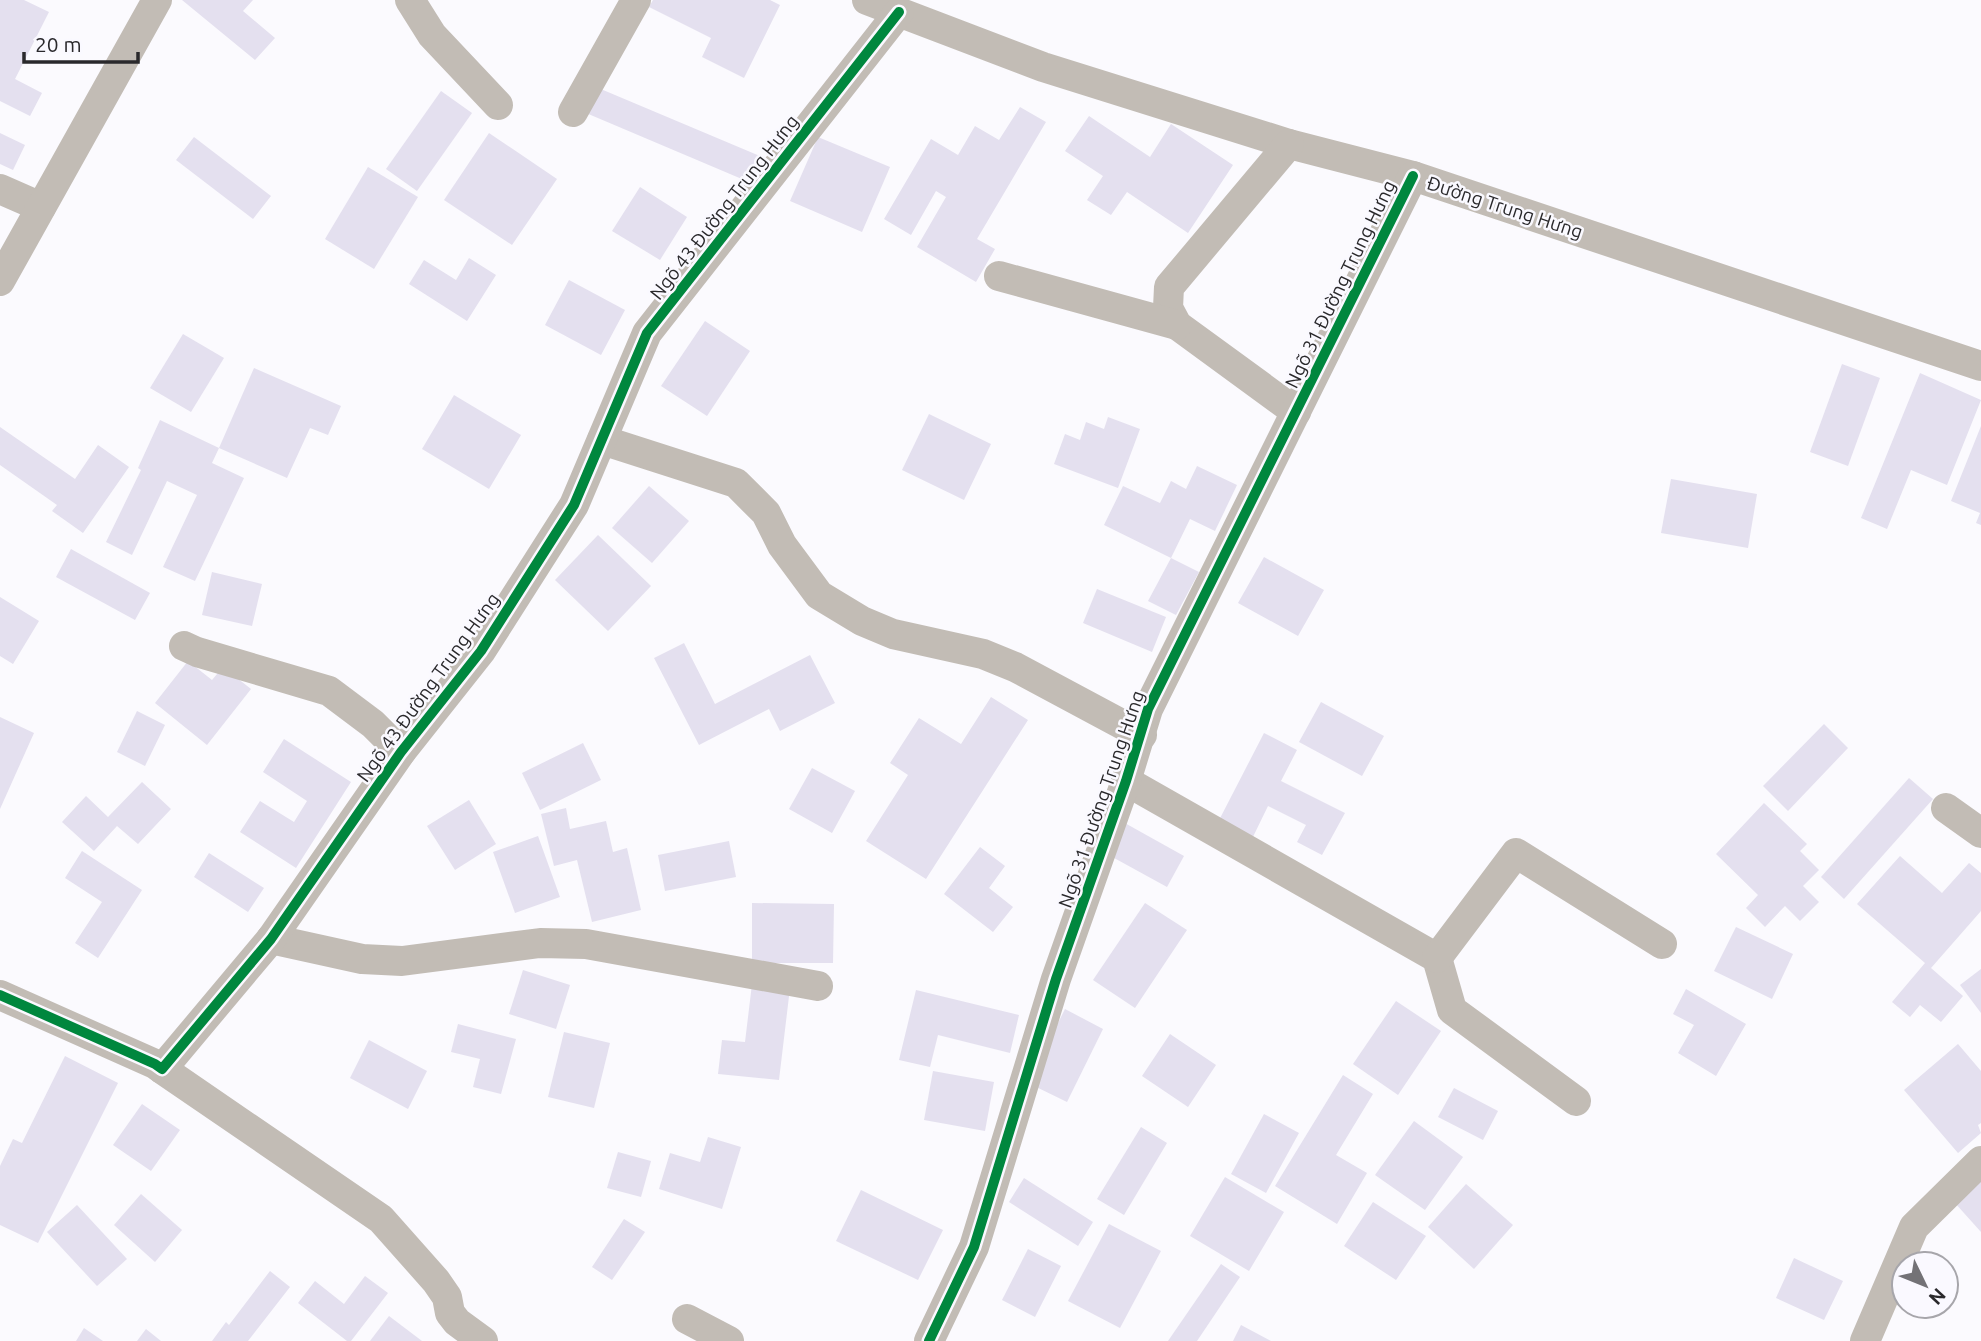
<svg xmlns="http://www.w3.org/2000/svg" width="1981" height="1341" font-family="Ubuntu,sans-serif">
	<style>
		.building { fill: #e4e0ef }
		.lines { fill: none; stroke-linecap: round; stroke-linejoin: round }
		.street { stroke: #c2bcb5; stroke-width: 30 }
		.cycleway-casing { stroke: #faf9ff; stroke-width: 15 }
		.cycleway { stroke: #00873e; stroke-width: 10 }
		.labels { text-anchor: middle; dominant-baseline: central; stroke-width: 5; stroke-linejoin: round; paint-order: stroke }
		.street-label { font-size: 19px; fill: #2a292c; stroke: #faf9ff }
	</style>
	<rect width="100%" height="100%" fill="#fbfafe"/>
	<g class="building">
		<path d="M0 0H24L49 12 15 79 42 93 30 116 0 101Z"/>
		<path d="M182 0H253L243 11 275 38 255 60Z"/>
		<path d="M653 0H770L780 5 744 78 702 57 711 38 649 7Z"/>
		<path d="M596 87 767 159 756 185 586 113Z"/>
		<path d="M441 91 472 113 417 191 386 169Z"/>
		<path d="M1020 107 1046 122 977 239 995 249 976 282 917 247 946 197 936 191 911 235 884 219 931 139 958 155 975 126 999 140Z"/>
		<path d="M1089 116 1150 157 1171 124 1233 165 1188 233 1127 192 1111 215 1087 200 1103 176 1065 151Z"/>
		<path d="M0 133 25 145 13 170 0 164Z"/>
		<path d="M489 133 557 179 512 245 444 200Z"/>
		<path d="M194 137 271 196 253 219 176 160Z"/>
		<path d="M818 137 890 167 862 232 790 201Z"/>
		<path d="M368 167 418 197 374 269 325 239Z"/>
		<path d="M640 187 687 217 660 260 612 231Z"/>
		<path d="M469 258 496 275 467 321 409 284 424 260 456 280Z"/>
		<path d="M569 280 625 310 601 355 545 325Z"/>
		<path d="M705 321 750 351 707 416 661 386Z"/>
		<path d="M183 334 224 358 191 412 150 388Z"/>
		<path d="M1842 364 1880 378 1848 466 1810 452Z"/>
		<path d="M254 368 341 406 328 435 310 428 287 478 219 448Z"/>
		<path d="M1920 373 1981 400 1947 485 1911 470 1887 529 1861 518Z"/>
		<path d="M454 395 521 435 489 489 422 449Z"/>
		<path d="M929 414 991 444 964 500 902 470Z"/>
		<path d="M1108 417 1140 429 1118 488 1054 464 1065 434 1080 440 1086 422 1104 429Z"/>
		<path d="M160 420 219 448 212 463 244 478 195 581 163 567 197 495 167 481 132 555 106 542 141 470 138 468Z"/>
		<path d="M1981 426V525L1976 523 1980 513 1951 501Z"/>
		<path d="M0 427 75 479 98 445 129 467 83 533 52 511 57 505 0 465Z"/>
		<path d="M1197 466 1237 485 1215 531 1190 519 1171 558 1199 572 1176 615 1148 601 1171 558 1104 525 1123 486 1160 503 1171 481 1186 489Z"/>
		<path d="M1671 479 1757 494 1748 548 1661 533Z"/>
		<path d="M649 486 689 521 652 563 612 528Z"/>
		<path d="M598 535 651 586 608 631 555 580Z"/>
		<path d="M71 549 150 593 135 620 56 577Z"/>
		<path d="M1264 557 1324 590 1298 636 1238 603Z"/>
		<path d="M212 572 262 584 252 626 202 615Z"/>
		<path d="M1097 589 1166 617 1152 652 1083 623Z"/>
		<path d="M0 597 39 621 13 664 0 656Z"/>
		<path d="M684 643 715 704 810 655 835 703 780 731 769 709 699 745 654 658Z"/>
		<path d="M188 661 212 680 223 667 251 689 207 745 155 703Z"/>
		<path d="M991 697 1028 720 926 879 866 841 908 775 890 763 919 718 961 744Z"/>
		<path d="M1321 702 1384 736 1362 776 1299 742Z"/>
		<path d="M137 711 165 725 145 766 117 752Z"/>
		<path d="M0 717 34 733 0 809Z"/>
		<path d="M1824 724 1848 748 1788 811 1763 786Z"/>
		<path d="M1264 733 1297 750 1281 781 1345 813 1322 855 1297 842 1306 825 1268 806 1250 843 1216 826Z"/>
		<path d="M284 739 351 782 296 868 240 832 260 801 294 822 307 801 263 772Z"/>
		<path d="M583 743 601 780 540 810 522 773Z"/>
		<path d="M812 768 855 791 832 833 789 809Z"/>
		<path d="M1909 778 1933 799 1844 899 1821 877Z"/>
		<path d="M142 782 171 809 138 844 117 826 94 851 62 822 86 796 108 817Z"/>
		<path d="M469 800 496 844 455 870 427 826Z"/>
		<path d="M1764 803 1807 844 1800 851 1819 870 1803 886 1819 902 1800 921 1785 906 1765 927 1746 908 1758 895 1716 854Z"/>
		<path d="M566 808 570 829 606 821 613 852 627 848 641 910 592 922 577 860 554 866 541 814Z"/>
		<path d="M1123 822 1184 856 1167 887 1105 853Z"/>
		<path d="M538 836 560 897 515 913 493 852Z"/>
		<path d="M729 841 736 877 665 891 658 855Z"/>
		<path d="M980 847 1005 866 989 888 1013 907 993 932 944 894Z"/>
		<path d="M82 851 142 890 98 958 75 943 102 902 65 878Z"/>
		<path d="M209 853 264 888 248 912 194 877Z"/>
		<path d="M1900 856 1942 893 1969 863 1981 873V911L1931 968 1963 996 1941 1022 1920 1005 1910 1017 1892 1002 1925 963 1857 904Z"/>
		<path d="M752 903 834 904 833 963H752Z"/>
		<path d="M1145 903 1187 930 1135 1008 1093 980Z"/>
		<path d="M1736 927 1793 954 1772 999 1714 971Z"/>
		<path d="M1981 969V1013L1960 985Z"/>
		<path d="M523 970 570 985 556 1029 509 1014Z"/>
		<path d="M752 984 790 988 779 1080 718 1074 722 1040 745 1042Z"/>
		<path d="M1686 989 1746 1024 1716 1076 1678 1053 1694 1025 1673 1014Z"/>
		<path d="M916 990 1019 1015 1010 1053 938 1035 930 1067 899 1060Z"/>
		<path d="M1396 1001 1441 1031 1398 1095 1353 1064Z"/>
		<path d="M1065 1009 1103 1029 1067 1102 1028 1083Z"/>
		<path d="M458 1024 516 1039 501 1094 473 1087 480 1059 451 1052Z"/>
		<path d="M564 1032 610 1043 594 1108 548 1097Z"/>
		<path d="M1170 1034 1216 1065 1188 1107 1142 1076Z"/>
		<path d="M369 1040 427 1071 408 1109 350 1078Z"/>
		<path d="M1958 1044 1981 1071V1123L1978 1125 1981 1133 1958 1153 1904 1090Z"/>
		<path d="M65 1056 118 1083 38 1243 0 1225V1166L13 1139 22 1143Z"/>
		<path d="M933 1071 994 1082 985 1131 924 1120Z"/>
		<path d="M1343 1075 1373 1094 1336 1155 1367 1173 1337 1224 1275 1186Z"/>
		<path d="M1454 1088 1498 1111 1483 1140 1438 1117Z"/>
		<path d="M142 1104 180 1130 151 1171 113 1145Z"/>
		<path d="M1264 1114 1299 1133 1266 1193 1231 1174Z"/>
		<path d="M1414 1121 1463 1157 1425 1210 1375 1175Z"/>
		<path d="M1141 1127 1167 1143 1124 1215 1097 1199Z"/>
		<path d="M708 1137 741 1147 722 1209 659 1189 670 1153 700 1162Z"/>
		<path d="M618 1152 651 1161 641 1197 607 1188Z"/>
		<path d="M1225 1177 1284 1212 1249 1271 1190 1236Z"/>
		<path d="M1024 1178 1093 1222 1078 1246 1009 1202Z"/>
		<path d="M1981 1179V1232L1955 1203Z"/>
		<path d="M1466 1184 1513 1225 1474 1269 1428 1227Z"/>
		<path d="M861 1190 943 1230 918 1280 836 1241Z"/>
		<path d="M141 1194 182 1230 155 1262 114 1225Z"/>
		<path d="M1373 1202 1426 1236 1396 1280 1344 1246Z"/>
		<path d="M77 1205 127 1259 97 1286 47 1232Z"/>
		<path d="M624 1219 645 1232 612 1280 592 1267Z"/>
		<path d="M1109 1224 1161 1251 1120 1328 1068 1301Z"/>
		<path d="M1028 1249 1061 1266 1035 1317 1002 1300Z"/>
		<path d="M1794 1258 1843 1281 1824 1320 1776 1298Z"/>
		<path d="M1221 1264 1240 1277 1197 1341H1168Z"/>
		<path d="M270 1271 290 1287 248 1341H212L226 1322 229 1325Z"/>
		<path d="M365 1276 388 1293 351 1341H347L298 1303 315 1281 344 1304Z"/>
		<path d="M389 1316 422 1341H370Z"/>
		<path d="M1241 1325 1271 1341H1233Z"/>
		<path d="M84 1328 103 1341H76Z"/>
		<path d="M146 1329 161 1341H137Z"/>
	</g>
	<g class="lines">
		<g class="street">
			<path d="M410 0 432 35 498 105"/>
			<path d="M867 0 1043 67 1289 144 1413 176 1981 366"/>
			<path d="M573 112 636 0"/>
			<path d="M1289 144 1169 287 1168 308 1177 325 1296 412"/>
			<path d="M0 189 41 207"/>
			<path d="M999 276 1177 325"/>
			<path d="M0 281 157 0"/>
			<path d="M602 440 736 483 766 513 782 545 819 595 862 621 893 634 983 654 1015 667 1142 735"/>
			<path d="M184 646 197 652 329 691 373 724 401 752"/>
			<path d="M1126 781 1437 958 1452 1010 1576 1101"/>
			<path d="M1946 808 1981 833"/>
			<path d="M271 939 362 959 402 961 540 943 586 944 818 986"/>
			<path d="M1437 958 1516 853 1662 944"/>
			<path d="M0 995 155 1064 162 1069 271 939 401 752 481 651 574 505 647 333 899 12"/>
			<path d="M162 1069 381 1219 436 1281 447 1297 450 1313 457 1322 483 1341"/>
			<path d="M687 1319 729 1341"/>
			<path d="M929 1341 974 1247 1056 979 1126 781 1148 709 1413 176"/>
			<path d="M1865 1341 1914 1227 1981 1161"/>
		</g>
		<defs>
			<g id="cycleway">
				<path d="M0 995 155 1064 162 1069 271 939 401 752 481 651 574 505 647 333 899 12"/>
				<path d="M929 1341 974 1247 1056 979 1126 781 1148 709 1413 176"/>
			</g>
		</defs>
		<use href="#cycleway" class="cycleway-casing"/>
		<use href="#cycleway" class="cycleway"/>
	</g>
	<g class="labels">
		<g class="street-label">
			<text transform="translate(724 207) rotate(-52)">Ngõ 43 Đường Trung Hưng</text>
			<text transform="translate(1505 207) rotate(18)">Đường Trung Hưng</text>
			<text transform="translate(1340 284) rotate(-64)">Ngõ 31 Đường Trung Hưng</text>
			<text transform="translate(428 687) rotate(-54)">Ngõ 43 Đường Trung Hưng</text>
			<text transform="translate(1101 799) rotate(-71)">Ngõ 31 Đường Trung Hưng</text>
		</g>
	</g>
	<g transform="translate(1925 1285) rotate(133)"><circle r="33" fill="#faf9ff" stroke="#a7a6ab" stroke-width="2"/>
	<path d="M0-5L12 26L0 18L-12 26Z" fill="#737276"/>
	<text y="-10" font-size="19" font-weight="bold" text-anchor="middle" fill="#2a292c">N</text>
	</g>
	<path d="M24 52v10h114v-10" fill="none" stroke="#2a292c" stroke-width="3.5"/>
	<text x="35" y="52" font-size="21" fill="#2a292c" stroke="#faf9ff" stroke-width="5" paint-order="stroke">20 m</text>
</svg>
